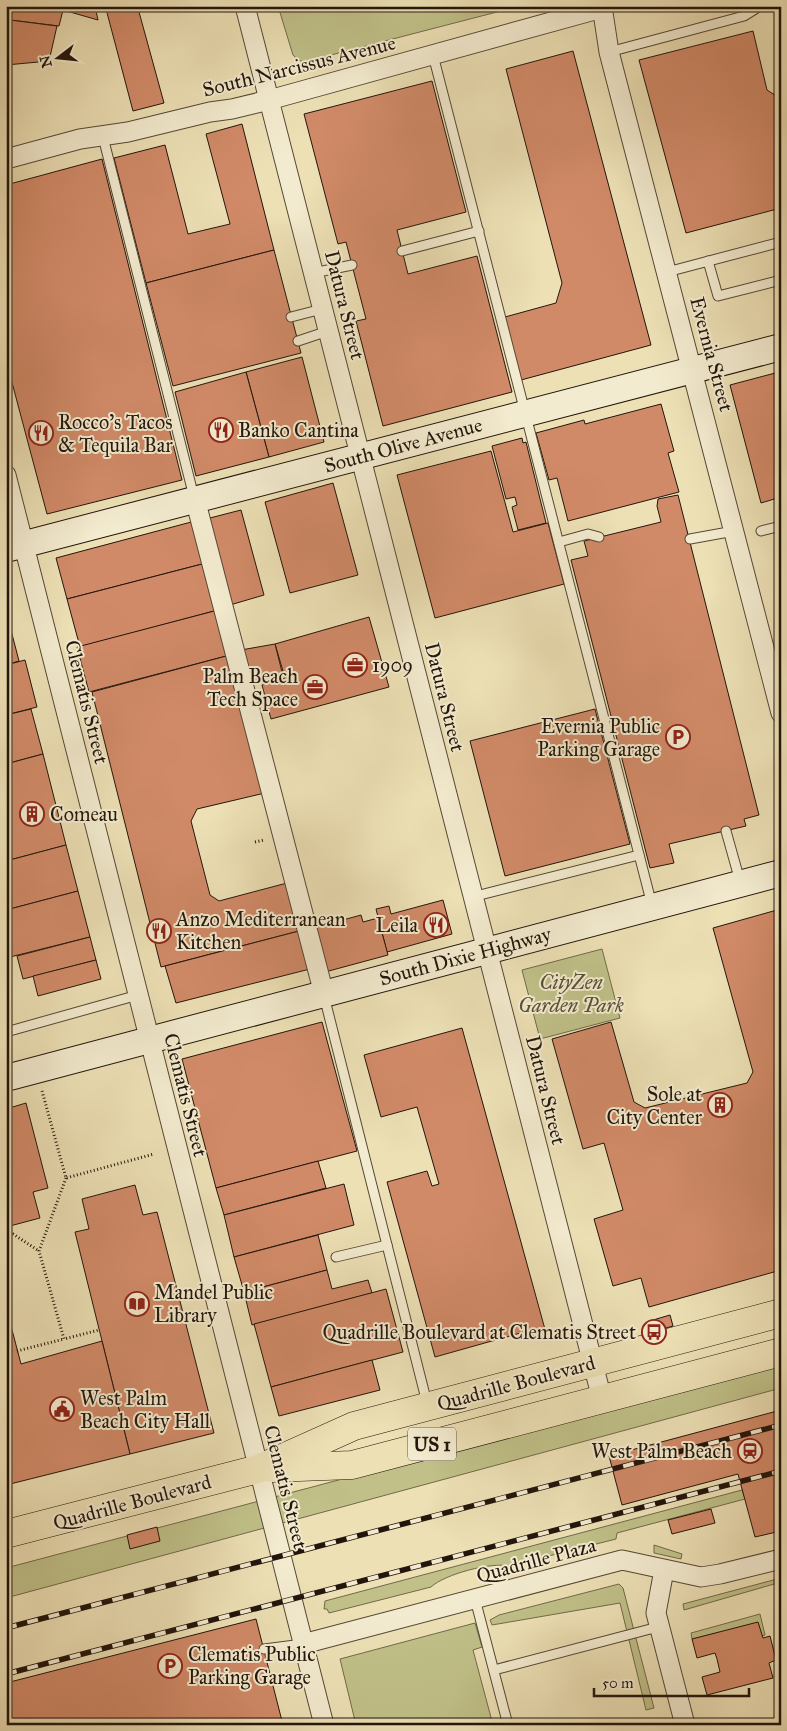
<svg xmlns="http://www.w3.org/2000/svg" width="787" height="1731" font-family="'IM FELL Great Primer',serif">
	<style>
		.green { fill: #c0c088; stroke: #716a4a }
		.building { fill: #d18a68; stroke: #22150c }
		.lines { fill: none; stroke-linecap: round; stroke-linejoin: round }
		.lane-casing { stroke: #554836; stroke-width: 11 }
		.street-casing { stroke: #554836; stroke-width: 21 }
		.secondary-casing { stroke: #22150c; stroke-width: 28 }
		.primary-casing { stroke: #22150c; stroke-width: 29 }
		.path { stroke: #22150c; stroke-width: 3; stroke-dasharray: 1 2.5; stroke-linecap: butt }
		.lane { stroke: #f3ebcf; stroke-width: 9 }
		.street { stroke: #f3ebcf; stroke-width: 19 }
		.secondary { stroke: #f3ebcf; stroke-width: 26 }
		.primary { stroke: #ede0b5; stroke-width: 28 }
		.rail-casing { stroke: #22150c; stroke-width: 5.5 }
		.rail { stroke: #f3ebcf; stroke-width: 4; stroke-dasharray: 11; stroke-linecap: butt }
		.labels { text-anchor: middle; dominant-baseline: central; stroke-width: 4; stroke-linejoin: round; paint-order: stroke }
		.shield { fill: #f3ebcf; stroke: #615546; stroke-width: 1 }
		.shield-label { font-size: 19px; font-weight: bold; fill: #22150c }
		.street-label { font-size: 20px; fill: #22150c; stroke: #f3ebcf }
		.poi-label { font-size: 20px; fill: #22150c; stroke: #f3ebcf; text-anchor: start }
		.park-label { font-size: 20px; font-style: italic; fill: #595137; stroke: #f3ebcf }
	</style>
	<rect width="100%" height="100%" fill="#ede0b5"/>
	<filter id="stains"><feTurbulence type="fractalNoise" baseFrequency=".004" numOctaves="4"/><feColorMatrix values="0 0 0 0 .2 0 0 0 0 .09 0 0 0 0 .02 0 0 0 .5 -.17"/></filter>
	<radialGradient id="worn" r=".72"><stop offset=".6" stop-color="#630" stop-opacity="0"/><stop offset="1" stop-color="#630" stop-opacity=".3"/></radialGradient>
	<g class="green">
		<path d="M278 6H520L304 62 298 60 293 55Z"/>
		<path d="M602 949 620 1018 540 1039 522 970Z"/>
		<path d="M781 1363V1388L6 1598V1568Z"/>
		<path d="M742 1490 745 1499 617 1533 616 1539 509 1566C491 1562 445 1574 431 1587L329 1613 327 1609H324L325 1601Z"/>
		<path d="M654 1545 682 1554 681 1559 654 1553Z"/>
		<path d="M781 1578V1582L684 1610 683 1604Z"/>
		<path d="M619 1584 623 1588 654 1708 646 1710 620 1603 492 1625 490 1620 499 1615Z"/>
		<path d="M760 1614 765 1635 762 1636 758 1623 692 1639 691 1633Z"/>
		<path d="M475 1623 482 1647 473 1650 493 1725H356L340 1659Z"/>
	</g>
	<g class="building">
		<path d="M14 6H49L63 10 59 26 10 20Z"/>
		<path d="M49 6H91L90 10 96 11 98 20Z"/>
		<path d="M109 6H119L139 12 164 103 133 111 106 9Z"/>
		<path d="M10 20 57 26 49 61 6 65V36Z"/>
		<path d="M753 31 767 90 781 99V208L686 233 639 60Z"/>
		<path d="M573 51 651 345 521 380 505 317 556 303 562 283 506 69Z"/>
		<path d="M432 81 466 212 397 230 408 274 477 256 512 392 383 426 356 321 366 319 346 242 338 244 304 114Z"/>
		<path d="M242 124 274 250 146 283 114 158 165 145 188 234 230 224 206 134Z"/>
		<path d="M102 159 182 480 47 514 6 360V185Z"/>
		<path d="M274 250 301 353 173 386 146 283Z"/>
		<path d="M302 357 324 442 269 457 246 372Z"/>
		<path d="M246 372 269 457 196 476 175 392Z"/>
		<path d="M779 372 781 497 761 503 730 385Z"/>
		<path d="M661 404 674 451 668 453 679 492 568 521 557 478 549 480 536 433 584 420 585 424Z"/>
		<path d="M522 438 523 443 526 442 546 523 518 530 512 507 517 505 515 497 506 499 492 446Z"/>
		<path d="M491 451 513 532 548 523 564 584 435 618 397 475Z"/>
		<path d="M333 483 358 575 290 593 265 502Z"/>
		<path d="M678 495 759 815 744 819 746 826 669 844 674 863 650 868 571 560 588 556 584 541 661 522 657 506 658 499Z"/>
		<path d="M241 510 264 595 230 605 206 519Z"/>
		<path d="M195 521 206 563 67 599 56 558Z"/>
		<path d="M206 563 218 610 80 647 67 599Z"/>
		<path d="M218 610 230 655 89 692 77 647Z"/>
		<path d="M6 611 19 661 6 665Z"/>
		<path d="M369 617 389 687 271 719 262 685 285 678 275 644Z"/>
		<path d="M275 644 283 676 249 685 241 650Z"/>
		<path d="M230 655 265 793 197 809 191 821 210 895 219 901 287 883 299 931 161 967 92 692Z"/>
		<path d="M25 660 37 707 6 715V665Z"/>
		<path d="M31 709 43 754 6 764V715Z"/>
		<path d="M595 709 630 844 505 876 470 741Z"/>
		<path d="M43 754 66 845 6 861V764Z"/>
		<path d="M66 845 78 891 6 910V861Z"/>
		<path d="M78 891 90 937 6 958V910Z"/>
		<path d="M443 900 452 934 387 952 376 909 389 906 391 914Z"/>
		<path d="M777 910 781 924V1270L649 1307 641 1278 613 1286 594 1219 623 1210 604 1143 583 1149 552 1039 611 1022 634 1102 645 1108 747 1083 753 1072 713 928Z"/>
		<path d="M361 915 363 922 378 918 388 955 325 972 314 928Z"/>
		<path d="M299 931 310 969 176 1003 165 966Z"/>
		<path d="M90 937 96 960 23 979 17 956Z"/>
		<path d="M96 960 101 979 38 996 33 976Z"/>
		<path d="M322 1022 357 1151 216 1188 182 1059Z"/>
		<path d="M462 1028 546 1333 526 1338 524 1332 435 1357 387 1182 427 1171 432 1186 439 1184 417 1107 381 1117 364 1055Z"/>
		<path d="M26 1103 48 1188 33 1192 40 1218 6 1227V1109Z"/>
		<path d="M318 1161 326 1188 224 1215 216 1188Z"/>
		<path d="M344 1184 354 1225 234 1257 224 1215Z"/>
		<path d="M135 1185 143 1215 157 1212 214 1433 130 1454 75 1232 89 1229 82 1199Z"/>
		<path d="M318 1235 327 1270 244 1292 234 1257Z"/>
		<path d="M327 1270 332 1289 368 1280 372 1293 252 1325 244 1292Z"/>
		<path d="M386 1289 403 1352 271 1387 254 1324Z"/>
		<path d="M6 1307 21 1364 102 1341 130 1454 6 1485Z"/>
		<path d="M670 1315 673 1326 656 1331 653 1320Z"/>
		<path d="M372 1360 380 1390 279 1416 271 1387Z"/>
		<path d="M781 1410V1463L775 1465 779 1481H781V1531L755 1537 738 1474 622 1505 609 1456Z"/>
		<path d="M711 1509 715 1523 672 1534 668 1520Z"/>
		<path d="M157 1527 160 1541 130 1549 127 1535Z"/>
		<path d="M256 1619 283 1725H6V1683Z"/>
		<path d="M758 1622 763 1638 770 1636 776 1660 769 1663 773 1678 707 1695 702 1677 720 1672 717 1659 715 1653 697 1658 692 1639Z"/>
	</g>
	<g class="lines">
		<defs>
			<g id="lane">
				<path d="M609 52 744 16 760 6"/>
				<path d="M433 55 652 905"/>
				<path d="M103 137 194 497"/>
				<path d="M402 251 479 231"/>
				<path d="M708 261 718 296 781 280"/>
				<path d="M667 272 781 242"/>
				<path d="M313 273 352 265"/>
				<path d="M291 317 322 309"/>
				<path d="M298 341 328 331"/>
				<path d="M761 531 781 526"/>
				<path d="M690 539 734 531"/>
				<path d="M559 542 588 534 599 537"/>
				<path d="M726 831 740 881"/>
				<path d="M472 897 639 855"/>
				<path d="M324 996 427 1403"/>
				<path d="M6 1032 138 995"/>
				<path d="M336 1257 387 1245"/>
				<path d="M475 1599 508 1725"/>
				<path d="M264 1649 303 1644"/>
				<path d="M494 1670 658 1627"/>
			</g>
			<g id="street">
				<path d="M245 6 602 1399"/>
				<path d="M602 6 609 52 781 713"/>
				<path d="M6 159 80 139 128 132 210 112 232 109 269 100 602 8"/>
				<path d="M6 475 324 1725"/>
				<path d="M195 499 324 994"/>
				<path d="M664 1570 656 1613 685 1725"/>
				<path d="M303 1644 622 1560 701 1577 720 1574 781 1559"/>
			</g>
			<g id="secondary">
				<path d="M6 549 781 347"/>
				<path d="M6 1078 781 873"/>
			</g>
			<g id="primary">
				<path d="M272 1468 352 1465 781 1352"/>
				<path d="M6 1534 258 1469 354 1426 781 1313"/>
			</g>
		</defs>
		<use href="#lane" class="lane-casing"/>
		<use href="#street" class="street-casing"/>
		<use href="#secondary" class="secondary-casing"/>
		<use href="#primary" class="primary-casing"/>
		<g class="path">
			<path d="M255 842 264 840"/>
			<path d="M42 1091 66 1178 154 1154"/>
			<path d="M66 1178 39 1251 64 1339 99 1330"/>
			<path d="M6 1236 13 1234 39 1251"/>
			<path d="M17 1351 64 1339"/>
		</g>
		<use href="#lane" class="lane"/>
		<use href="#street" class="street"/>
		<use href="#secondary" class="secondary"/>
		<use href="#primary" class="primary"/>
		<defs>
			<g id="rail">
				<path d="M6 1628 781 1425"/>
				<path d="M6 1674 781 1471"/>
			</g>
		</defs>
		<use href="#rail" class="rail-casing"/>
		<use href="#rail" class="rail"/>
	</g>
	<defs>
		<symbol id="restaurant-ring" viewBox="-11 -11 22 22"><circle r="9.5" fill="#f3ebcf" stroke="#8f2418" stroke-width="1.5"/><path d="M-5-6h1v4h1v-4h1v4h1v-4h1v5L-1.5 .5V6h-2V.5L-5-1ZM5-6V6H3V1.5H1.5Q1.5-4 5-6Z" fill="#8f2418"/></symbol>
		<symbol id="office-ring" viewBox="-11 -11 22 22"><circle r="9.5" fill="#f3ebcf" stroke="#8f2418" stroke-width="1.5"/><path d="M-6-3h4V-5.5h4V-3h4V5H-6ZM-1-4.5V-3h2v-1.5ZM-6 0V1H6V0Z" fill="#8f2418"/></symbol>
		<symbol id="parking-ring" viewBox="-11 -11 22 22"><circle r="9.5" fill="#f3ebcf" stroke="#8f2418" stroke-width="1.5"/><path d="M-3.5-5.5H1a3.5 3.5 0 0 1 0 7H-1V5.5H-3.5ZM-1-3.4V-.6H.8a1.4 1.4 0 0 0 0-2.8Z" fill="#8f2418"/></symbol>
		<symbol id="building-ring" viewBox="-11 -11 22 22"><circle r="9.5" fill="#f3ebcf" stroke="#8f2418" stroke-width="1.5"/><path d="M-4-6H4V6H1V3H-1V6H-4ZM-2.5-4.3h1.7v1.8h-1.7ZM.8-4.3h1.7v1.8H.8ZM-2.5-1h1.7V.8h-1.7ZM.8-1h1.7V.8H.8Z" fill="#8f2418"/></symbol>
		<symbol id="library-ring" viewBox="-11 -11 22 22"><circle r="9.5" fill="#f3ebcf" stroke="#8f2418" stroke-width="1.5"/><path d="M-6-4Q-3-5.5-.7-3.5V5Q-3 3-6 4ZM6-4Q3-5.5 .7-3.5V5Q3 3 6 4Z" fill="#8f2418"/></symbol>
		<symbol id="bus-ring" viewBox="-11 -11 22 22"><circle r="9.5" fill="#f3ebcf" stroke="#8f2418" stroke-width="1.5"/><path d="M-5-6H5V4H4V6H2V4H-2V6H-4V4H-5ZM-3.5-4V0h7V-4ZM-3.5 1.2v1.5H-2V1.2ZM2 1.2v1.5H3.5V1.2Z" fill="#8f2418"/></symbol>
		<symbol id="civic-ring" viewBox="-11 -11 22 22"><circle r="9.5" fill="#f3ebcf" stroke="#8f2418" stroke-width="1.5"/><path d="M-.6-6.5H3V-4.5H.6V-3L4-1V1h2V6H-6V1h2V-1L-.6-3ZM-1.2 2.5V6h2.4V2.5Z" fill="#8f2418"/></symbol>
		<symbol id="station-ring" viewBox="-11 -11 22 22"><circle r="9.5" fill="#f3ebcf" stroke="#8f2418" stroke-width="1.5"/><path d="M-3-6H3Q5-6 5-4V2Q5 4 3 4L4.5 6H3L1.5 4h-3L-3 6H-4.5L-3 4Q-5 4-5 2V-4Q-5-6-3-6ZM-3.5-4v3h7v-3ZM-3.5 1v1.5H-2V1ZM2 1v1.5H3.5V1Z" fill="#8f2418"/></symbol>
	</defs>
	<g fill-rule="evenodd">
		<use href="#restaurant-ring" x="207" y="416" width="28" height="28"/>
		<use href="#restaurant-ring" x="27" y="419" width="28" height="28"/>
		<use href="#office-ring" x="341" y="651" width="28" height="28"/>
		<use href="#office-ring" x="301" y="673" width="28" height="28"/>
		<use href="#parking-ring" x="664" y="723" width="28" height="28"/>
		<use href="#building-ring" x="18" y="800" width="28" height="28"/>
		<use href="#restaurant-ring" x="422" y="911" width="28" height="28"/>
		<use href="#restaurant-ring" x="145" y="917" width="28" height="28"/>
		<use href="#building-ring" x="706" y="1091" width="28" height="28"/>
		<use href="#library-ring" x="123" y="1290" width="28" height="28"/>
		<use href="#bus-ring" x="640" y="1318" width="28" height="28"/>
		<use href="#civic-ring" x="48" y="1395" width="28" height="28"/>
		<use href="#station-ring" x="736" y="1437" width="28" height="28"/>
		<use href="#parking-ring" x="156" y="1652" width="28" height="28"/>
	</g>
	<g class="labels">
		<rect class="shield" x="408" y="1427.5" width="48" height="33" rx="4"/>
		<g class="shield-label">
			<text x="432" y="1444">US 1</text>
		</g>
		<g class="street-label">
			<text transform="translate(299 66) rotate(-14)">South Narcissus Avenue</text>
			<text transform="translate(345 305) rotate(76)">Datura Street</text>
			<text transform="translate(712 354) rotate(75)">Evernia Street</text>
			<text transform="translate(403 445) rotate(-15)">South Olive Avenue</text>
			<text transform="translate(445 697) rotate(76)">Datura Street</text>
			<text transform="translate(87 702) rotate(76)">Clematis Street</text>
			<text transform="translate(465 956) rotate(-15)">South Dixie Highway</text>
			<text transform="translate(546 1090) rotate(76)">Datura Street</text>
			<text transform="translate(186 1095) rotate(76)">Clematis Street</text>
			<text transform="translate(516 1383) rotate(-15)">Quadrille Boulevard</text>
			<text transform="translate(286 1487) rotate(76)">Clematis Street</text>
			<text transform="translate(132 1502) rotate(-15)">Quadrille Boulevard</text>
			<text transform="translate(536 1560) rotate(-15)">Quadrille Plaza</text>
		</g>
		<g class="poi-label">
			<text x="58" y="422">Rocco's Tacos<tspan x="58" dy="23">&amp; Tequila Bar</tspan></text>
			<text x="238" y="430">Banko Cantina</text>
			<text x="372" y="665">1909</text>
			<text x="298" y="676" text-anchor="end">Palm Beach<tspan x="298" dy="23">Tech Space</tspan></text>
			<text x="660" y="726" text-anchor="end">Evernia Public<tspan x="660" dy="23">Parking Garage</tspan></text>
			<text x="50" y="814">Comeau</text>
			<text x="176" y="919">Anzo Mediterranean<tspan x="176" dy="23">Kitchen</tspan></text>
			<text x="418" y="925" text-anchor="end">Leila</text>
			<text x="702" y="1094" text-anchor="end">Sole at<tspan x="702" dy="23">City Center</tspan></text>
			<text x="154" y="1292">Mandel Public<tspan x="154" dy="23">Library</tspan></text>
			<text x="636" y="1332" text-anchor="end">Quadrille Boulevard at Clematis Street</text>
			<text x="80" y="1398">West Palm<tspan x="80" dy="23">Beach City Hall</tspan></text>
			<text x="732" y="1451" text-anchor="end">West Palm Beach</text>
			<text x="188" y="1654">Clematis Public<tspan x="188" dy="23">Parking Garage</tspan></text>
		</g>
		<g class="park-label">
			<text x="571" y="982">CityZen<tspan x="571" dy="23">Garden Park</tspan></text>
		</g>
	</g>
	<rect width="787" height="1731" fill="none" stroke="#ede0b5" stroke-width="25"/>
	<rect x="8" y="8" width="772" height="1716" fill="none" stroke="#22150c" stroke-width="2.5"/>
	<rect x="12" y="12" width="762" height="1706" fill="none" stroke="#22150c"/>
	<g transform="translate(58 58) rotate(254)" stroke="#f3ebcf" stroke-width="4" paint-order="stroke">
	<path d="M0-4L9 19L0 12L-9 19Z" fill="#22150c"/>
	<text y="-8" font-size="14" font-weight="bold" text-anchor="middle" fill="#22150c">N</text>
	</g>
	<path d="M594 1688v8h155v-8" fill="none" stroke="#22150c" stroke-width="2.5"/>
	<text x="602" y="1688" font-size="15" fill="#22150c" stroke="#f3ebcf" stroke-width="4" paint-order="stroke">50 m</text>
	<rect width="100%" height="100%" filter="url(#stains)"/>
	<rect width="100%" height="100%" fill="url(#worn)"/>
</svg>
